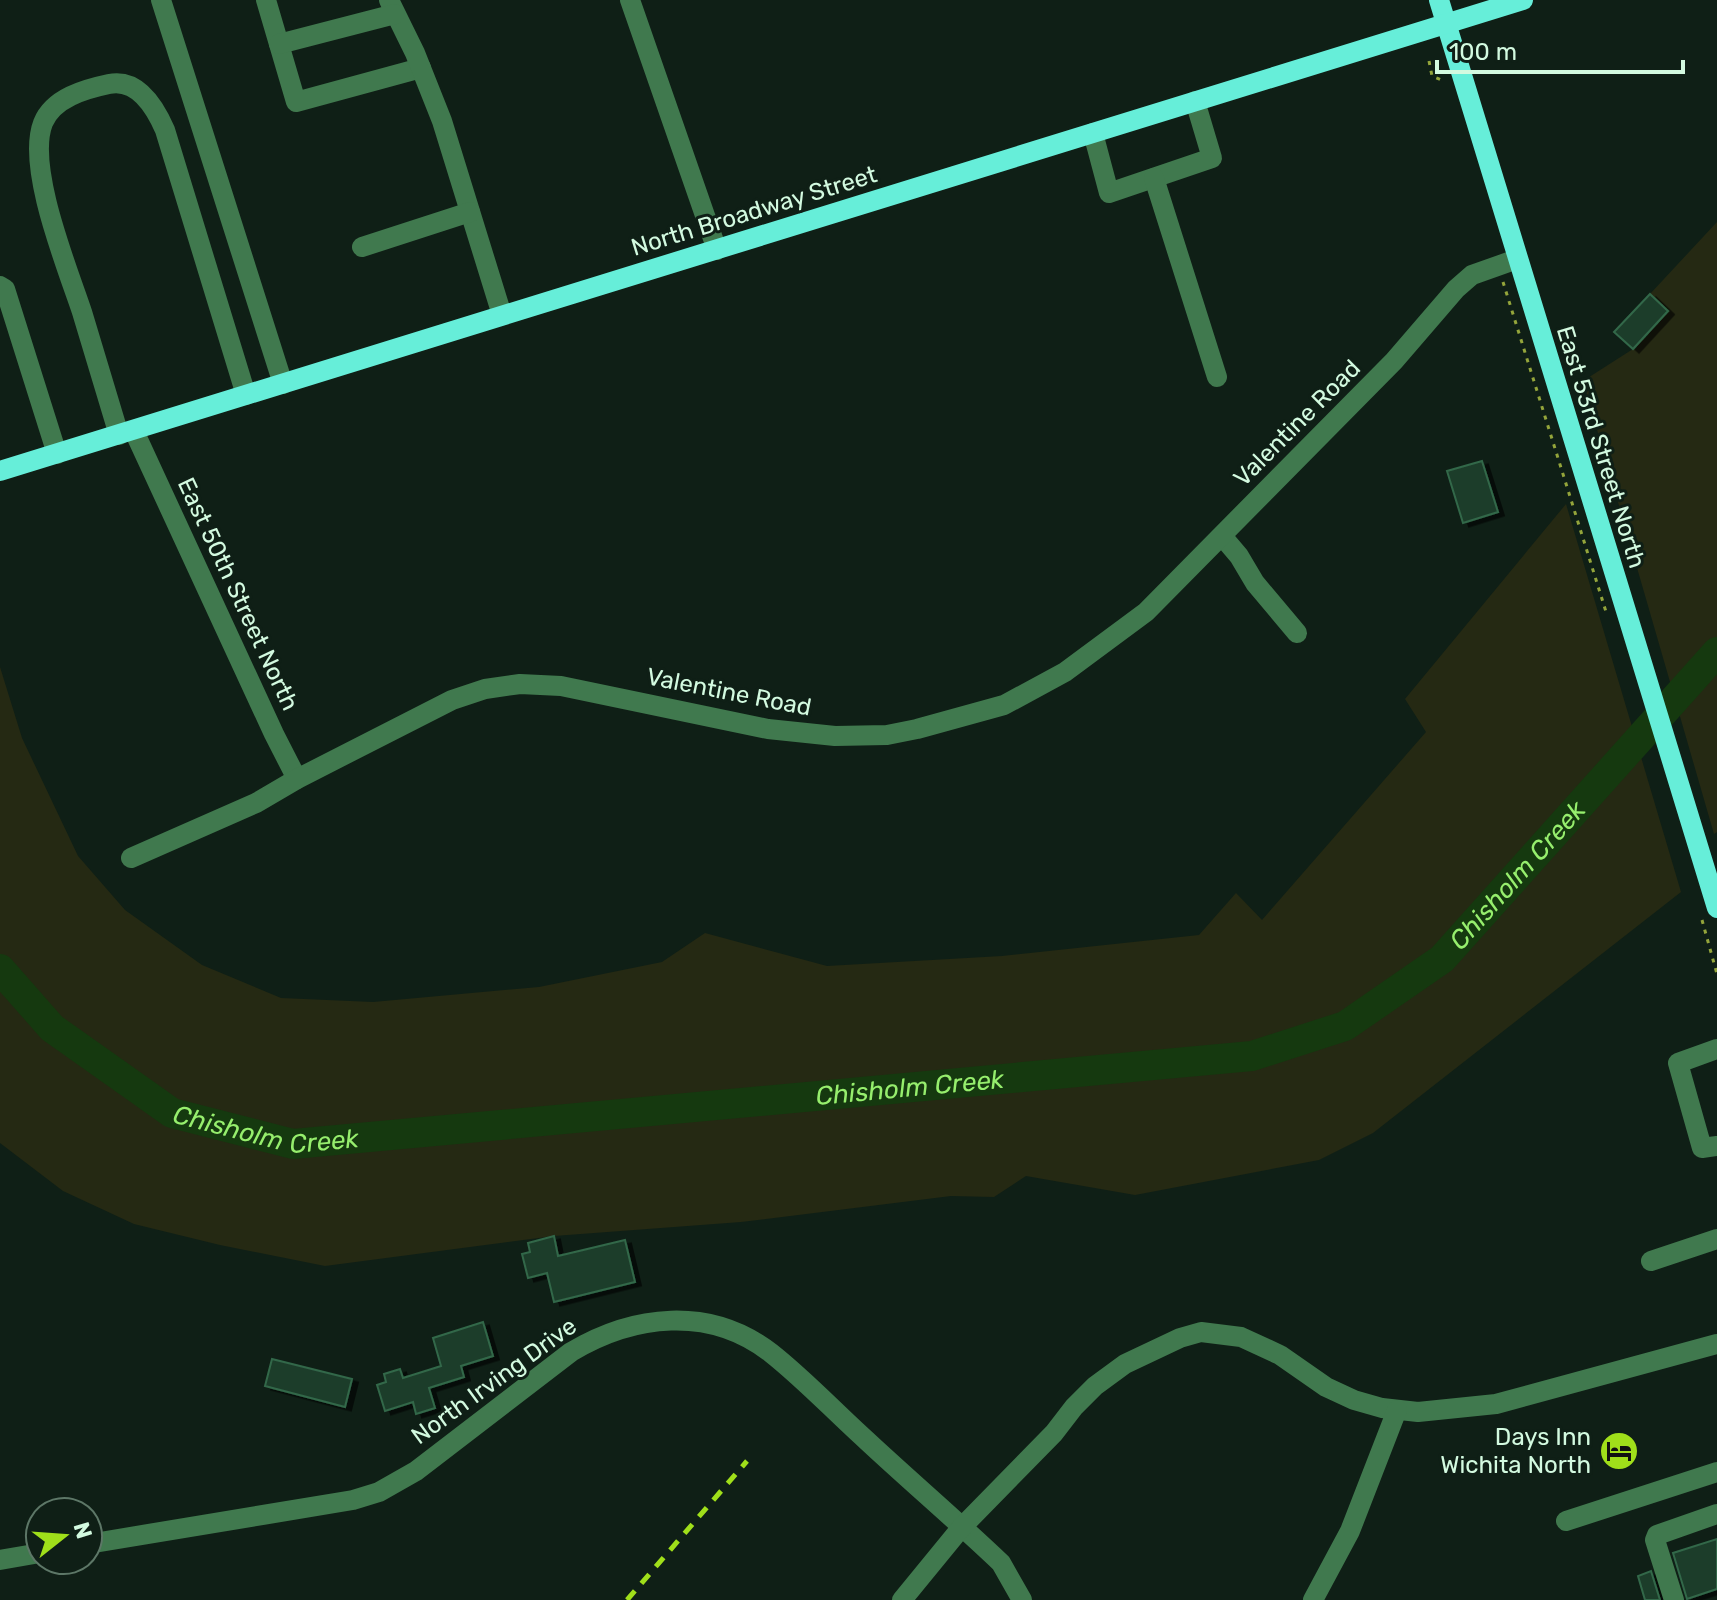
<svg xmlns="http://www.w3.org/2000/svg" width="1717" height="1600" font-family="Rubik,sans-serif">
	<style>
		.green { fill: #252913 }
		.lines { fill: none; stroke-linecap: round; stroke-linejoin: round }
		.river { stroke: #15390f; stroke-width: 30 }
		.building { fill: #1e3e2b; stroke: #326849; stroke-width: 2; filter: url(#shadow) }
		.path { stroke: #94a53b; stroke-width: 3; stroke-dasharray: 4 6; stroke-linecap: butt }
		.minor { stroke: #40794e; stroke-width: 20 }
		.major { stroke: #66eed9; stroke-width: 20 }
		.rail { stroke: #a0df1a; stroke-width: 5; stroke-dasharray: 12 10; stroke-linecap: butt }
		.labels { text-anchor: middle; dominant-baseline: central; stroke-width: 6; stroke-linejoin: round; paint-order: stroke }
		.street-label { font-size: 24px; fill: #d3fae0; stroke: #0f1f16 }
		.poi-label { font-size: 24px; fill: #d3fae0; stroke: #0f1f16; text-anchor: end }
		.water-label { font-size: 26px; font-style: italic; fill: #96ee6d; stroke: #0f1f16 }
	</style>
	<defs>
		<filter id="shadow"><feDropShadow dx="6" dy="3.5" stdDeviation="0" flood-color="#0009"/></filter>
	</defs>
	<rect width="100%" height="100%" fill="#0f1f16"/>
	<g class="green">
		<path d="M1717 222V832L1714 834 1583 381 1633 349 1668 311 1650 294Z"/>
		<path d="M1566 504 1681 892 1373 1133 1319 1160 1135 1195 1026 1176 994 1197 951 1196 741 1222 554 1236 325 1266 220 1245 134 1224 63 1191 0 1143V667L22 738 78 856 125 910 202 965 281 998 373 1002 539 987 662 962 705 933 827 966 1002 956 1199 935 1236 893 1262 920 1426 732 1405 699Z"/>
	</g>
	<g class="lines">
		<path class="river" id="s1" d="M0 969 52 1028 172 1113 293 1144 1252 1056 1345 1026 1442 959 1717 652"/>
	</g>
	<g class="building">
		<path d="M1650 294 1668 311 1633 349 1614 332Z"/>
		<path d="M1482 461 1498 512 1463 523 1447 471Z"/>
		<path d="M554 1236 558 1256 625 1240 635 1282 554 1302 547 1273 528 1278 522 1254 530 1252 528 1243Z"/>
		<path d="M483 1322 493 1356 461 1366 464 1377 429 1388 435 1408 416 1414 413 1402 385 1411 377 1385 386 1382 384 1374 400 1369 403 1378 441 1366 433 1338Z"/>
		<path d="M272 1359 352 1379 345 1407 265 1386Z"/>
		<path d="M1717 1539V1589L1687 1599 1673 1553Z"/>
		<path d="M1651 1571 1660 1600H1645L1638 1576Z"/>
	</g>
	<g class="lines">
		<g class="path">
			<path d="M1429 61 1432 76 1444 81"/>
			<path d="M1503 282 1607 615"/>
			<path d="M1702 920 1717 974"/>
		</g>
		<g class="minor">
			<path d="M161 0 283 384"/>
			<path d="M266 0 296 102 421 68"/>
			<path d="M389 0 415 53 442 121 502 315"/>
			<path d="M630 0 717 250"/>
			<path d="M279 44 395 14"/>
			<path d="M1093 133 1109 193 1212 158 1195 101"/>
			<path d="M1154 178 1217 377"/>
			<path d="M362 247 470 212"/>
			<path d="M0 286 5 289 57 454"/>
			<path d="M134 431 274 734 297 779"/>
			<path d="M119 435C107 394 94 353 82 312 67 267 26 167 43 123 53 98 85 89 109 84 138 78 155 107 165 130L246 395"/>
			<path d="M1222 536 1239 556 1255 583 1297 633"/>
			<path d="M131 858 256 803 297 779 452 700 485 689 520 684 561 686 768 729 835 736 887 735 917 729 1004 705 1065 672 1146 612 1394 361 1456 289 1472 275 1517 259"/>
			<path d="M1717 1049 1678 1063 1702 1148 1717 1146"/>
			<path d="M1651 1261 1717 1239"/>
			<path d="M1566 1521 1717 1472"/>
			<path d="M88 1544 353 1500 379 1492 416 1471 571 1352C633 1315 709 1305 771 1353 804 1379 834 1411 865 1439 910 1481 957 1521 1001 1563L1022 1600"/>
			<path d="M0 1560 40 1553"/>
			<path d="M902 1600 961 1528 1054 1433 1074 1407 1095 1386 1125 1364 1180 1338 1201 1332 1241 1337 1280 1355 1326 1387 1354 1400 1382 1408 1418 1412 1496 1404 1717 1344"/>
			<path d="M1313 1600 1350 1531 1397 1410"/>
			<path d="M1674 1600 1655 1540 1657 1535 1717 1514"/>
		</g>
		<g class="major">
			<path d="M1439 0 1717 908"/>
			<path d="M0 471 1523 0"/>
		</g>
		<path class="rail" d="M627 1600 747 1461"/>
	</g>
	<defs>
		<symbol id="hotel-disc" viewBox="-11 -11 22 22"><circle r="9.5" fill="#a0df1a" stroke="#0f1f16"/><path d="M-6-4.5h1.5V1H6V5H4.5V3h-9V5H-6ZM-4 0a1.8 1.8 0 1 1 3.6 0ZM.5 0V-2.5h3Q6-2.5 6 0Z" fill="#111"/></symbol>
	</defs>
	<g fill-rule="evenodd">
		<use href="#hotel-disc" x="1597" y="1429" width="44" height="44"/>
	</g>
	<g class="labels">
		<g class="street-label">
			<text transform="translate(754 211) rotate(-17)">North Broadway Street</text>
			<text transform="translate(1297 423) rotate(-45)">Valentine Road</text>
			<text transform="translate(1601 447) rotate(73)">East 53rd Street North</text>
			<text transform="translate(238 594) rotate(65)">East 50th Street North</text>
			<text transform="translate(729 692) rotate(11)">Valentine Road</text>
			<text transform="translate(494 1381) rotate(-36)">North Irving Drive</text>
		</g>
		<g class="poi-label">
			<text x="1591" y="1437">Days Inn<tspan x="1591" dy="28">Wichita North</tspan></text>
		</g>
		<g class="water-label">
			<text stroke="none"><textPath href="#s1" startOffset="1642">Chisholm Creek</textPath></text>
			<text stroke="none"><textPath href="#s1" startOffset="970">Chisholm Creek</textPath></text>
			<text stroke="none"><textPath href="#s1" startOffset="322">Chisholm Creek</textPath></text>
		</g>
	</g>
	<g transform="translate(64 1536) rotate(73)"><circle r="38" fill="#0f1f16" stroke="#5d7767" stroke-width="2"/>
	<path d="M0-6L14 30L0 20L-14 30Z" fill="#a0df1a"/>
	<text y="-12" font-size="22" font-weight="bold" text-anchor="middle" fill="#d3fae0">N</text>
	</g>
	<path d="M1437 60v12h246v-12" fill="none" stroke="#d3fae0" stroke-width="4"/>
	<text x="1449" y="60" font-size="24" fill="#d3fae0" stroke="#0f1f16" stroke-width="6" paint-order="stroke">100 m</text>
</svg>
